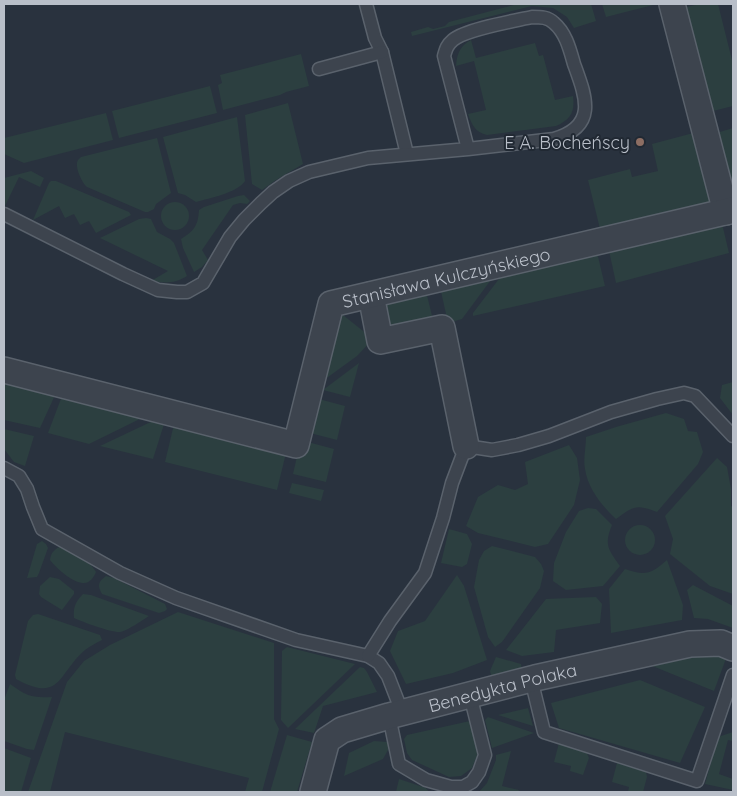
<svg xmlns="http://www.w3.org/2000/svg" width="737" height="796" font-family="Quicksand,sans-serif">
	<style>
		.green { fill: #2c3f40 }
		.lines { fill: none; stroke-linecap: round; stroke-linejoin: round }
		.service-casing { stroke: #5a626c; stroke-width: 15 }
		.minor-casing { stroke: #5a626c; stroke-width: 28 }
		.service { stroke: #3d444e; stroke-width: 12 }
		.minor { stroke: #3d444e; stroke-width: 25 }
		.education-dot { fill: #8d6e63; stroke: #212933; stroke-width: 2 }
		.labels { text-anchor: middle; dominant-baseline: central; stroke-width: 4; stroke-linejoin: round; paint-order: stroke }
		.poi-label { font-size: 18px; fill: #b9bfc9; stroke: #212933; text-anchor: end }
		.street-label { font-size: 18px; fill: #b9bfc9; stroke: #212933 }
	</style>
	<rect width="100%" height="100%" fill="#29323e"/>
	<g class="green">
		<path d="M518 4H591L596 21 574 28 567 17 553 8 532 6 412 36 411 32 428 27 433 29 445 26 449 22Z"/>
		<path d="M602 4H657L606 17Z"/>
		<path d="M700 4H718L733 64V106L709 112 682 8Z"/>
		<path d="M471 40 476 58 535 43 539 56 543 55 555 100 573 96C575 112 571 119 556 126L487 135C475 132 472 125 468 114L486 110 474 61 456 66C457 53 460 46 471 40Z"/>
		<path d="M301 54 309 86 286 92 280 95 223 110 218 85 222 83 220 75Z"/>
		<path d="M210 86 217 113 119 138 112 111Z"/>
		<path d="M288 103 303 164 276 180 262 190 252 184 245 115Z"/>
		<path d="M106 113 113 140 24 163 4 154V138Z"/>
		<path d="M237 117 245 181C237 193 210 198 196 202L185 195 178 193 163 137Z"/>
		<path d="M733 128V204L713 134Z"/>
		<path d="M697 132 715 205 601 233 588 180 630 169 632 177 658 171 652 144Z"/>
		<path d="M157 138 171 193 156 204 154 209 148 212H145L87 187C82 183 74 166 78 160 79 159 80 158 81 157Z"/>
		<path d="M31 171 44 178 40 187 19 177 5 206 4 205V178Z"/>
		<path d="M51 181H56L129 212 131 215 96 233 89 221 80 225 74 214 65 218 59 206 33 220 49 183Z"/>
		<path d="M244 195 250 201 247 204 240 203 233 205 202 250 208 260 202 267 194 272 183 248 181 239C194 231 198 226 199 210L204 207 238 196Z"/>
		<circle cx="175" cy="216" r="14"/>
		<path d="M146 218 151 219 157 232 170 239 174 243 187 276C174 284 166 283 151 281L168 271 100 238 139 219Z"/>
		<path d="M721 219 729 253 616 283 608 246Z"/>
		<path d="M596 248 605 286 473 316V313L505 271Z"/>
		<path d="M496 273 462 319 448 323 440 287Z"/>
		<path d="M426 291 434 324 384 335 377 303Z"/>
		<path d="M338 311 373 339 357 356 317 385Z"/>
		<path d="M359 363 350 397 323 390Z"/>
		<path d="M4 382 56 393 40 428 4 420Z"/>
		<path d="M733 382V415L720 398 722 385Z"/>
		<path d="M62 396 146 416 89 444 48 433Z"/>
		<path d="M315 398 345 406 337 440 306 432Z"/>
		<path d="M666 413 684 419 688 431 697 432 703 452 698 464 657 512C636 504 634 506 616 519 602 506 588 489 585 469 583 459 586 447 586 437L616 427Z"/>
		<path d="M157 419 165 421 153 459 100 446Z"/>
		<path d="M175 420 287 449 277 490 165 462Z"/>
		<path d="M4 429 34 436 25 466 14 462 4 449Z"/>
		<path d="M304 441 334 449 326 482 293 474 298 452Z"/>
		<path d="M569 445 577 458 580 480 574 505 548 544 535 547 478 533 466 526 478 497 498 485 515 490 528 484 525 462Z"/>
		<path d="M717 458 727 467 731 489V506L733 507V594L710 586 670 554 673 539 665 516Z"/>
		<path d="M292 483 324 490 321 501 289 493Z"/>
		<path d="M588 508 596 509 612 525C604 545 608 549 620 566L603 586 566 590 553 581 554 563 566 532 579 511Z"/>
		<circle cx="640" cy="540" r="15"/>
		<path d="M449 529 467 534 472 544 467 564 462 567 441 563Z"/>
		<path d="M42 541 46 544 48 548 39 573 37 577 27 578 37 544Z"/>
		<path d="M61 546C72 551 91 562 96 572 94 577 90 583 84 583 74 584 56 568 50 560 51 552 55 549 61 546Z"/>
		<path d="M492 546 535 557 541 564 544 571 540 588 502 642 495 647 488 637 474 587 479 560 484 551Z"/>
		<path d="M667 560 683 605 682 620 611 633 609 589 625 569C646 576 651 574 667 560Z"/>
		<path d="M457 575 464 586 487 660 453 673 406 684 390 651 398 631 425 621Z"/>
		<path d="M106 576 114 578 165 604 167 609 165 611 159 613 102 594C97 585 98 582 106 576Z"/>
		<path d="M50 577 59 579 74 591V594L62 610 41 597 39 594 40 586Z"/>
		<path d="M693 585 733 606V628L708 619 694 618 687 590Z"/>
		<path d="M83 594 91 595 149 616C143 620 127 631 120 632 112 633 83 622 74 618 73 608 75 602 83 594Z"/>
		<path d="M596 597 602 604 600 623 556 630 554 652 522 656 506 650 546 599Z"/>
		<path d="M178 612 274 643V719L279 729 262 792H245L249 778 65 732 50 792H28L67 682 84 661 110 645Z"/>
		<path d="M38 614 100 635 102 640C96 643 90 646 85 650 58 673 61 704 16 679L15 675 28 621 33 615Z"/>
		<path d="M287 647 355 664 288 728 281 720 282 651Z"/>
		<path d="M703 650 727 656 714 691 645 663Z"/>
		<path d="M496 657 521 664 523 673 492 679 490 671Z"/>
		<path d="M360 667 364 668 367 672 377 692 323 706 314 733 295 729Z"/>
		<path d="M640 680 705 707 680 763 559 728 551 703Z"/>
		<path d="M10 684C27 696 31 698 52 697L34 750 27 749 4 741V700Z"/>
		<path d="M528 708 533 726 498 715Z"/>
		<path d="M488 717 534 733 492 748 485 720Z"/>
		<path d="M470 721 478 753 472 768 461 776 449 777 412 760 407 753 404 739 407 735Z"/>
		<path d="M733 732V741L728 740 719 774 733 779V792V790L705 784 718 737Z"/>
		<path d="M287 735 312 742 297 792H270Z"/>
		<path d="M374 741 388 742V750L383 759 344 776 349 753Z"/>
		<path d="M559 743 586 751 589 758 583 775 570 771 571 766 554 762Z"/>
		<path d="M4 748 31 758 21 792H4Z"/>
		<path d="M511 751 502 786 519 790 518 792H479L487 783 496 760V755Z"/>
		<path d="M617 763 646 772 647 777 643 792H628L629 787 612 782Z"/>
		<path d="M399 779 426 788 429 792H396Z"/>
	</g>
	<g class="lines">
		<defs>
			<g id="service">
				<path d="M366 4 375 38 382 52 407 154"/>
				<path d="M319 69 382 52"/>
				<path d="M4 214 123 274 158 290 177 292H187L203 283 230 237 244 220 261 203 273 192 289 181 309 172 368 158 468 149 554 139C598 126 586 97 574 64 570 50 566 33 554 23 548 17 541 17 532 17 514 21 466 29 453 40 447 45 446 49 444 56L468 149"/>
				<path d="M4 468 19 476 27 489 33 507 42 529 120 573 176 598 296 640 368 656 379 663 388 676 402 712"/>
				<path d="M368 656 390 621 425 573 443 518 452 483 466 446 492 450 518 445 549 436 611 412 657 399 684 393 695 396 733 436"/>
				<path d="M531 679 544 732 697 781 733 675"/>
				<path d="M389 716 399 764 426 780 451 787H463L472 782 479 772 485 755 470 695"/>
			</g>
			<g id="minor">
				<path d="M672 4 726 212"/>
				<path d="M371 295 380 341 442 328 466 446"/>
				<path id="s1" d="M4 370 296 445 331 304 733 210"/>
				<path id="s2" d="M313 792 327 740 342 730 389 716 535 678 690 644 721 643 733 648"/>
			</g>
		</defs>
		<use href="#service" class="service-casing"/>
		<use href="#minor" class="minor-casing"/>
		<use href="#service" class="service"/>
		<use href="#minor" class="minor"/>
	</g>
	<circle class="education-dot" cx="640" cy="142" r="5"/>
	<g class="labels">
		<g class="poi-label">
			<text x="630" y="142">E A. Bocheńscy</text>
		</g>
		<g class="street-label">
			<text stroke="none"><textPath href="#s1" startOffset="565">Stanisława Kulczyńskiego</textPath></text>
			<text stroke="none"><textPath href="#s2" startOffset="238">Benedykta Polaka</textPath></text>
		</g>
	</g>
	<rect width="737" height="796" fill="none" stroke="#b9bfc9" stroke-width="10"/>
</svg>
